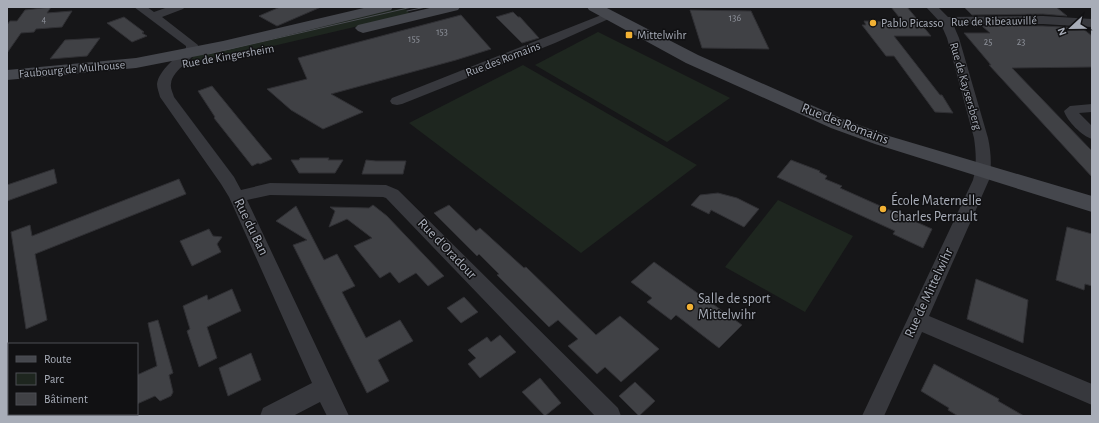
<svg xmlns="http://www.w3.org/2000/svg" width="1099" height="423" font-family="'Alegreya Sans',sans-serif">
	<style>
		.green { fill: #1e261f }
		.building { fill: #404145; stroke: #303034 }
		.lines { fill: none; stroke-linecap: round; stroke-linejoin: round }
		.street { fill: #37383d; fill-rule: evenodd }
		.secondary { fill: #45474d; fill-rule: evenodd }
		.tram { stroke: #4a4c52; stroke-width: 1 }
		.poi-dot { fill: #f2b134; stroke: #111113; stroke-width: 1.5 }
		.labels { text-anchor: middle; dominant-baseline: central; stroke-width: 3; stroke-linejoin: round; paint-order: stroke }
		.far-number-label { font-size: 10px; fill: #8e929b }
		.far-street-label { font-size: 12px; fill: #a8adb8; stroke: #111113 }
		.far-poi-label { font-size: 12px; fill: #a8adb8; stroke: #111113; text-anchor: start }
		.street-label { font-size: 14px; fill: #a8adb8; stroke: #111113 }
		.poi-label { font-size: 14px; fill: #a8adb8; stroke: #111113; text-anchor: start }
	</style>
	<rect width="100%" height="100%" fill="#161618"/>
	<g class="green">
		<path d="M405 8 410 14 273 46 194 62 191 60 194 55 391 9 392 10Z"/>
		<path d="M598 32 730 98 667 142 535 65Z"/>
		<path d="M523 65 697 165 581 253 409 123Z"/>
		<path d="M778 200 853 236 805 312 725 267Z"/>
	</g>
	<g class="building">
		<path d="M51 7 47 13 72 11 62 27 36 29 34 32 21 33 7 53V25L10 21H17L25 10Z"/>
		<path d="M280 7H321L277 26 259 16Z"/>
		<path d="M891 7H907L931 36H894L940 95H942L953 113 935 112 894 56H886L862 25H866L864 21 903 22Z"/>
		<path d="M964 7H1056L1067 16 1043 14 972 15Z"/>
		<path d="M690 10 751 11 769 49 702 48Z"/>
		<path d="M513 12 518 17H520L539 38 522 43 496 17Z"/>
		<path d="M461 15 491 49 456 60 331 94 363 112 323 129 291 110 267 89 307 79 298 58Z"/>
		<path d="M124 17 144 32 142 33 147 36 132 42 107 23Z"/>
		<path d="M982 26H1043L1082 28 1092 36V67L1012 68 1092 151V177L989 65H991L964 33H990Z"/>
		<path d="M100 38 87 56 50 59 65 40Z"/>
		<path d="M212 86 239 119 272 159 260 164 258 163 252 166 214 118 215 117 198 91Z"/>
		<path d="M300 158H329L328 160H343L335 173H299L291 160H299Z"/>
		<path d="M366 160 376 161H406L403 174H362Z"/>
		<path d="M791 160 820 171 819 172 827 176 825 179 842 186 840 188 932 229 923 248 893 234 895 231 777 177Z"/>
		<path d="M54 169 57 183 7 201V185Z"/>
		<path d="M179 179 186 194 35 254 47 320 26 329 11 232 30 225 32 236Z"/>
		<path d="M718 193 737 198 759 209 744 227 711 210 709 214 691 205 700 195Z"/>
		<path d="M373 205 387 216 444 276 428 286 416 273 399 283 390 272 380 278 354 246 372 238 347 219 329 227 335 211 330 207 369 208Z"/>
		<path d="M449 205 476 231 480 228 524 268 526 267 596 335 620 316 659 349 621 382 605 367 597 374 568 346 578 339 558 320 549 327 497 275 499 274 479 254 477 256 434 213Z"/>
		<path d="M296 206 324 260 337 254 355 286 342 292 366 338 400 320 413 341 378 360 389 381 367 393 293 245 307 240 276 221Z"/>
		<path d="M1067 227 1092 234V286L1085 284 1084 290 1056 280Z"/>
		<path d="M209 229 213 236 222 237 217 244 221 252 192 266 180 241Z"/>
		<path d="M654 262 742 325 719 348 676 315 671 320 647 302 652 298 631 282Z"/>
		<path d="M976 279 1028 300 1023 343 967 319Z"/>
		<path d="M232 289 241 311 207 327 217 358 199 367 187 331 190 329 183 306 207 295 208 300Z"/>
		<path d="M464 297 478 312 461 323 447 308Z"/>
		<path d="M158 320 173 373 169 375 173 392 171 396 160 401 155 396 137 404V375L157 366 148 323Z"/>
		<path d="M500 335 516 352 480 378 468 364 476 358 468 350 487 337 491 342Z"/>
		<path d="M251 353 261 380 228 396 219 368Z"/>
		<path d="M934 364 999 399 998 401 1024 416H958L948 410 949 408 921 391Z"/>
		<path d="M540 378 561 403 545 416 522 392Z"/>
		<path d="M635 382 655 401 639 416 619 396Z"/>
	</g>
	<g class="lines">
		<g class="street">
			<path d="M134 7H147L154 12 168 7H185L183 9 162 17 198 45C198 59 172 68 171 84 170 88 173 93 174 97L234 177 241 190 270 183 386 185 398 190 618 408 621 416H595L386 198 383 197 270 195 247 200 349 416H327L320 402 293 416H260L263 408 312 383 229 197 221 184 160 97C159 93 157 88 157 84 159 70 176 58 186 48V46Z"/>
			<path d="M926 7H938L948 17 1043 16 1092 19V27L1043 24H953L959 38 988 138C991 152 992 166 989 180L929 316 1092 384V405L922 332 884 416H862L973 180C977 166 976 152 974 138L947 38 940 22Z"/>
			<path d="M609 12 613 13 615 15 613 17 555 43 402 104 397 105 392 104 390 101 392 98Z"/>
			<path d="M1092 104V112L1079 113 1092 126V139C1082 136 1067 121 1064 111L1070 106Z"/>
		</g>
		<g class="secondary">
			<path d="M368 7H393L391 10 223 51 136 68 7 80V70L136 58 223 41Z"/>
			<path d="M434 7H460L458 10 363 33 358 31 355 28 358 25Z"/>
			<path d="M587 7H605L698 55 845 120 889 136 1092 196V212L875 144 831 128 686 63 589 10Z"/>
		</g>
		<g class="tram">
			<path d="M407 11 426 7"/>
			<path d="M204 55 412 7"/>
		</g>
	</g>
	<g class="poi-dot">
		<circle cx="873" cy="23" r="4"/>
		<rect x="625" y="31" width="8" height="8" rx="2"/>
		<circle cx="883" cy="209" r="4"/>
		<circle cx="690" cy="307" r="4"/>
	</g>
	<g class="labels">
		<g class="far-number-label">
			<text x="735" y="18">136</text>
			<text x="44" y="20">4</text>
			<text x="442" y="32">153</text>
			<text x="414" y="39">155</text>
			<text x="988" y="42">25</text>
			<text x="1021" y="42">23</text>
		</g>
		<g class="far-street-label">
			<text transform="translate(994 21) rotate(-1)">Rue de Ribeauvillé</text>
			<text transform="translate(228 56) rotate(-10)">Rue de Kingersheim</text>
			<text transform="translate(503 59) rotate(-21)">Rue des Romains</text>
			<text transform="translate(72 69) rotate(-5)">Faubourg de Mulhouse</text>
			<text transform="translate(966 86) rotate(74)">Rue de Kaysersberg</text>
		</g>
		<g class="far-poi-label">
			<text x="881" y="23">Pablo Picasso</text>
			<text x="637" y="35">Mittelwihr</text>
		</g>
		<g class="street-label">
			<text transform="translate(845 124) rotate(21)">Rue des Romains</text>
			<text transform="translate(251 227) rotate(64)">Rue du Ban</text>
			<text transform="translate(447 249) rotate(46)">Rue d'Oradour</text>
			<text transform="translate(929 293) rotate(-65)">Rue de Mittelwihr</text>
		</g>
		<g class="poi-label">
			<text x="891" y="201">École Maternelle<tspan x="891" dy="16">Charles Perrault</tspan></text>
			<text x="698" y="299">Salle de sport<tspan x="698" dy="16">Mittelwihr</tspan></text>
		</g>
	</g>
	<rect width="1099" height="423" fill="none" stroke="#a8adb8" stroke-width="16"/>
	<rect x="8" y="343" width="130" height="72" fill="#111113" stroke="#4d4f55"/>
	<rect x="16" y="356" width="20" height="6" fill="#45474d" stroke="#4d4f55"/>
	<text x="44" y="363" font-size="12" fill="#a8adb8">Route</text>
	<rect x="16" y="373" width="20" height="12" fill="#1e261f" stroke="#4d4f55"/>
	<text x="44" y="383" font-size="12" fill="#a8adb8">Parc</text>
	<rect x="16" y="393" width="20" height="12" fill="#404145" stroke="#4d4f55"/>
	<text x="44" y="403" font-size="12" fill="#a8adb8">Bâtiment</text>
	<g transform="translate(1071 28) rotate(248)" stroke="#111113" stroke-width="3" paint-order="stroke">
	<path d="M0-3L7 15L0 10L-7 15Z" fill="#a8adb8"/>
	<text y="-6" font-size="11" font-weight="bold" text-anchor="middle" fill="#a8adb8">N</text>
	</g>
</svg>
